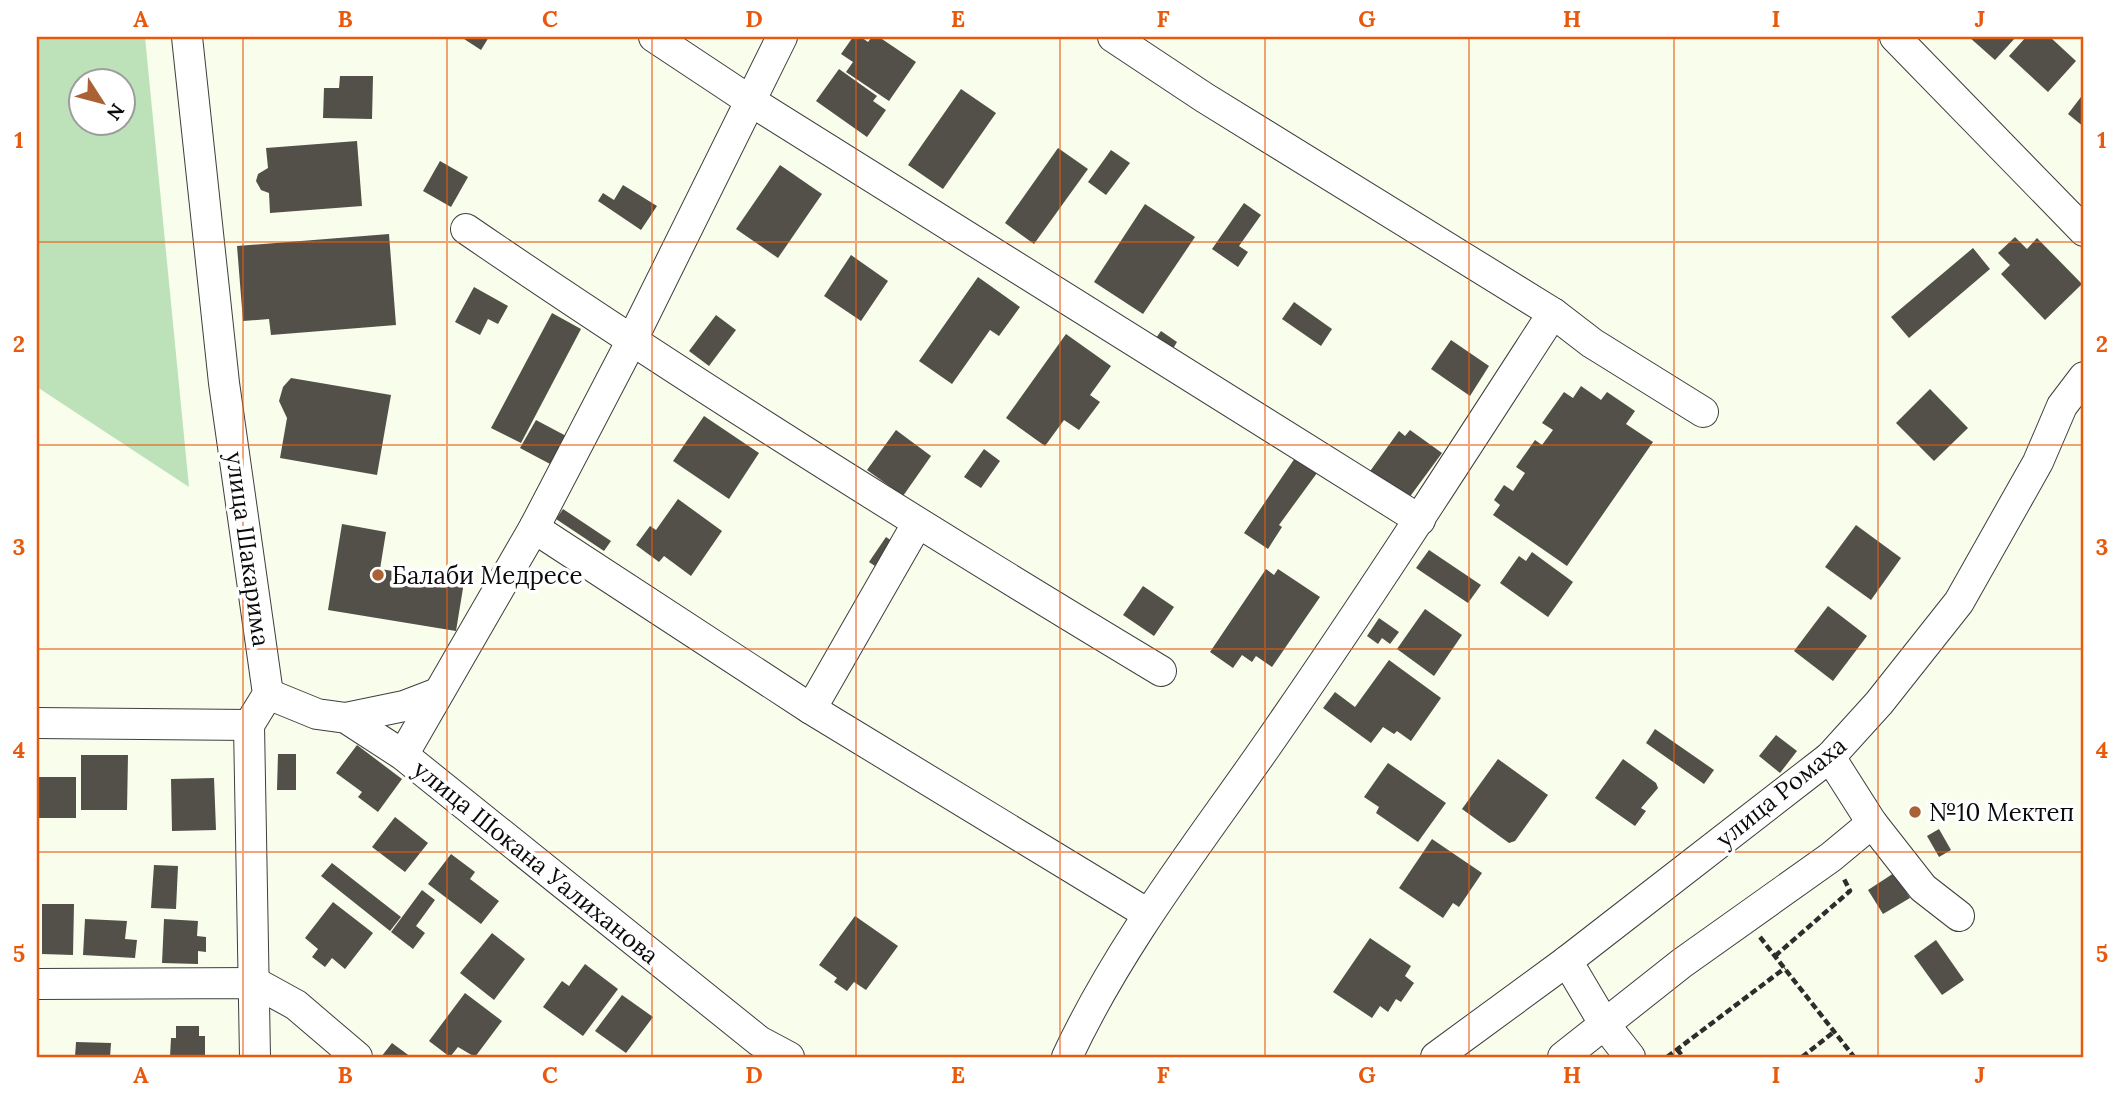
<svg xmlns="http://www.w3.org/2000/svg" width="2121" height="1094" font-family="Lora,serif">
	<style>
		.green { fill: #bde2b9; fill-rule: evenodd }
		.building { fill: #525049 }
		.lines { fill: none; stroke-linecap: round; stroke-linejoin: round }
		.minor-casing { stroke: #3e3e3e; stroke-width: 32 }
		.path { stroke: #2d2d2d; stroke-width: 4.5; stroke-dasharray: 7 3.5; stroke-linecap: butt }
		.minor { stroke: #fff; stroke-width: 30 }
		.grid { fill: none; stroke: #e8590c; stroke-width: 2; stroke-opacity: 0.55 }
		.poi-dot { fill: #a96135; stroke: #fff; stroke-width: 2.5 }
		.labels { text-anchor: middle; dominant-baseline: central; stroke-width: 7; stroke-linejoin: round; paint-order: stroke }
		.street-label { font-size: 24px; fill: #0b0b0b; stroke: #fff }
		.poi-label { font-size: 24px; fill: #0b0b0b; stroke: #fff; text-anchor: start }
		.neatline { fill: none; stroke: #e8590c; stroke-width: 2.5 }
		.grid-label { font-size: 23px; text-anchor: middle; font-weight: bold; fill: #e8590c }
	</style>
	<rect width="100%" height="100%" fill="#f9fdeb"/>
	<path class="green" d="M37 37H145L189 487 37 387ZM80 80H122V122H80Z"/>
	<g class="building">
		<path d="M461 37H489L481 50Z"/>
		<path d="M853 37H861L868 42 872 37H879L916 62 889 101 846 72 853 62 841 54Z"/>
		<path d="M1969 37H2016L1995 60Z"/>
		<path d="M2026 37H2050L2076 61 2048 92 2009 56Z"/>
		<path d="M839 69 877 96 873 101 886 110 867 137 816 101Z"/>
		<path d="M340 76H373L372 119 323 118 324 88H339Z"/>
		<path d="M961 89 996 113 943 189 908 165Z"/>
		<path d="M2084 93V127L2068 114Z"/>
		<path d="M357 141 362 206 270 213 269 193 261 190 256 181 258 174 268 168 266 148Z"/>
		<path d="M1058 148 1088 169 1034 244 1005 223Z"/>
		<path d="M1111 150 1130 163 1106 195 1088 182Z"/>
		<path d="M440 161 468 177 451 207 423 191Z"/>
		<path d="M780 165 822 194 778 258 736 229Z"/>
		<path d="M623 185 657 206 641 230 598 201 603 193 614 200Z"/>
		<path d="M1244 203 1261 215 1239 246 1248 252 1238 267 1212 249Z"/>
		<path d="M1145 204 1195 237 1143 314 1094 282Z"/>
		<path d="M389 234 396 325 271 335 269 319 243 321 237 246Z"/>
		<path d="M2015 237 2027 249 2037 238 2082 284 2045 320 2001 274 2010 265 1998 253Z"/>
		<path d="M1973 248 1990 269 1909 338 1891 317Z"/>
		<path d="M851 255 888 281 861 321 824 296Z"/>
		<path d="M978 277 1020 307 999 336 990 330 952 384 919 361Z"/>
		<path d="M474 287 508 306 498 324 488 319 480 335 455 322Z"/>
		<path d="M1294 302 1332 329 1321 346 1282 319Z"/>
		<path d="M552 313 581 329 521 443 491 428Z"/>
		<path d="M716 315 736 330 709 366 689 351Z"/>
		<path d="M1161 331 1177 342 1168 357 1151 345Z"/>
		<path d="M1066 334 1111 366 1090 395 1100 402 1079 430 1064 420 1045 446 1006 418Z"/>
		<path d="M1451 340 1489 366 1470 396 1431 369Z"/>
		<path d="M291 378 391 395 377 475 280 458 287 418 279 401 283 387Z"/>
		<path d="M1581 386 1601 400 1607 392 1635 411 1626 424 1653 442 1567 566 1493 515 1500 505 1494 500 1504 485 1513 491 1525 473 1516 467 1535 440 1542 445 1553 430 1542 423 1564 392 1573 398Z"/>
		<path d="M1930 389 1968 428 1934 461 1896 423Z"/>
		<path d="M704 416 759 453 729 499 673 461Z"/>
		<path d="M536 420 568 437 552 465 520 448Z"/>
		<path d="M896 430 931 456 903 496 867 470Z"/>
		<path d="M1410 430 1442 453 1406 502 1368 474 1399 431 1405 436Z"/>
		<path d="M984 449 1000 461 981 488 964 477Z"/>
		<path d="M1295 458 1317 473 1279 525 1282 527 1268 549 1244 533Z"/>
		<path d="M678 499 722 531 691 576 664 556 659 562 636 545 650 526 656 530Z"/>
		<path d="M563 509 611 541 604 551 556 519Z"/>
		<path d="M342 524 386 532 380 569 464 582 456 631 328 610Z"/>
		<path d="M1856 525 1901 558 1871 600 1825 567Z"/>
		<path d="M886 537 898 545 881 570 869 562Z"/>
		<path d="M1429 550 1481 585 1468 603 1416 568Z"/>
		<path d="M1532 552 1573 582 1548 617 1500 583 1519 556 1526 561Z"/>
		<path d="M1266 569 1274 575 1278 569 1320 597 1272 667 1256 656 1252 662 1242 655 1233 668 1210 652Z"/>
		<path d="M1143 586 1174 607 1154 636 1123 615Z"/>
		<path d="M1828 606 1867 636 1833 681 1794 651Z"/>
		<path d="M1425 609 1462 635 1434 676 1397 649Z"/>
		<path d="M1379 618 1399 632 1390 644 1382 638 1378 644 1367 636Z"/>
		<path d="M1389 660 1441 698 1411 741 1397 731 1394 734 1383 727 1371 743 1323 708 1335 692 1355 707Z"/>
		<path d="M1655 729 1714 770 1704 784 1646 743Z"/>
		<path d="M1776 735 1797 751 1780 773 1759 756Z"/>
		<path d="M357 745 402 779 378 812 358 797 362 792 336 773Z"/>
		<path d="M278 754H296V790H277Z"/>
		<path d="M81 755H128L127 810H81Z"/>
		<path d="M1498 759 1548 795 1515 841 1509 843 1462 809Z"/>
		<path d="M1623 759 1656 783 1658 788 1641 808 1646 811 1635 826 1595 798Z"/>
		<path d="M1388 763 1446 803 1418 842 1376 813 1379 807 1364 797Z"/>
		<rect x="37" y="777" width="39" height="41"/>
		<path d="M214 778 216 830 172 831 171 779Z"/>
		<path d="M395 817 428 843 405 872 372 847Z"/>
		<path d="M1939 829 1951 850 1939 857 1927 836Z"/>
		<path d="M1432 839 1482 873 1459 907 1453 903 1443 918 1399 888Z"/>
		<path d="M451 854 475 872 470 879 499 901 481 924 428 884Z"/>
		<path d="M332 863 401 917 390 931 321 876Z"/>
		<path d="M154 865 178 866 176 909 151 908Z"/>
		<path d="M1894 873 1910 898 1883 914 1868 890Z"/>
		<path d="M422 890 435 900 416 926 425 933 413 949 391 932Z"/>
		<path d="M333 902 373 933 345 969 332 958 325 967 312 957 318 949 305 938Z"/>
		<path d="M42 904H74L73 955 42 954Z"/>
		<path d="M855 916 898 946 866 990 854 982 847 991 834 982 837 978 819 965Z"/>
		<path d="M85 919 127 921 125 939 137 940 135 958 83 955Z"/>
		<path d="M164 919 198 921 197 936 206 937V952L198 951V964L162 963Z"/>
		<path d="M492 933 525 959 494 1000 460 973Z"/>
		<path d="M1370 938 1411 966 1405 976 1414 983 1401 1002 1396 999 1388 1012 1380 1006 1372 1018 1333 992Z"/>
		<path d="M1936 940 1964 980 1942 995 1914 956Z"/>
		<path d="M585 964 618 989 583 1036 543 1007 562 981 569 986Z"/>
		<path d="M465 993 502 1021 475 1057 458 1047 450 1057 429 1041Z"/>
		<path d="M622 995 653 1017 626 1053 595 1031Z"/>
		<path d="M176 1026H199V1036H205V1057H170L171 1038H176Z"/>
		<path d="M76 1042 111 1043 110 1057H75Z"/>
		<path d="M392 1043 411 1057H381Z"/>
	</g>
	<g class="lines">
		<defs>
			<g id="minor">
				<path d="M187 37 224 383 268 694 249 725 255 1057"/>
				<path d="M654 37 749 100 1420 520"/>
				<path d="M1113 37 1205 98 1553 313 1592 343 1703 412"/>
				<path d="M1895 37 2084 231"/>
				<path d="M466 229C692 384 925 529 1161 671"/>
				<path d="M534 528 811 709 1148 914"/>
				<path d="M268 694 317 714 346 718 403 755 759 1041 789 1057"/>
				<path d="M811 709 917 524"/>
				<path d="M346 718 404 706 438 693"/>
				<path d="M37 723 249 725"/>
				<path d="M403 755 534 528 631 342 782 37"/>
				<path d="M1830 757 1872 823 1923 888 1959 916"/>
				<path d="M1567 961 1605 1025 1630 1057"/>
				<path d="M37 984 256 983 296 1005 357 1057"/>
				<path d="M1067 1057C1122 939 1205 836 1279 728 1373 592 1463 452 1553 313"/>
				<path d="M1436 1057 1567 961 1830 757 1879 703 1959 602 2038 462 2062 406 2084 377"/>
				<path d="M1563 1057 1682 963 1831 857 1872 823"/>
			</g>
		</defs>
		<use href="#minor" class="minor-casing"/>
		<g class="path">
			<path d="M1760 937 1854 1057"/>
			<path d="M1775 956 1850 891 1844 879"/>
			<path d="M1677 1049 1683 1057"/>
			<path d="M1667 1057 1785 968"/>
			<path d="M1802 1057 1835 1031"/>
		</g>
		<use href="#minor" class="minor"/>
	</g>
	<path class="grid" d="M243 37V1057M447 37V1057M652 37V1057M856 37V1057M1060 37V1057M1265 37V1057M1469 37V1057M1674 37V1057M1878 37V1057M37 242H2084M37 445H2084M37 649H2084M37 852H2084"/>
	<g class="poi-dot">
		<circle cx="378" cy="575" r="7"/>
		<circle cx="1915" cy="812" r="7"/>
	</g>
	<g class="labels">
		<g class="street-label">
			<text transform="translate(248 549) rotate(82)">улица Шакарима</text>
			<text transform="translate(1781 792) rotate(-39)">улица Ромаха</text>
			<text transform="translate(536 862) rotate(39)">улица Шокана Уалиханова</text>
		</g>
		<g class="poi-label">
			<text x="392" y="575">Балаби Медресе</text>
			<text x="1929" y="812">№10 Мектеп</text>
		</g>
	</g>
	<rect width="2121" height="1094" fill="none" stroke="#ffffff" stroke-width="77"/>
	<g transform="translate(102 102) rotate(126)"><circle r="33" fill="#ffffff" stroke="#9d9d9d" stroke-width="2"/>
	<path d="M0-5L12 26L0 18L-12 26Z" fill="#a96135"/>
	<text y="-10" font-size="19" font-weight="bold" text-anchor="middle" fill="#0b0b0b">N</text>
	</g>
	<rect x="38" y="38" width="2044" height="1018" class="neatline"/>
	<g class="grid-label">
		<text x="141" y="27">A</text>
		<text x="345" y="27">B</text>
		<text x="550" y="27">C</text>
		<text x="754" y="27">D</text>
		<text x="958" y="27">E</text>
		<text x="1163" y="27">F</text>
		<text x="1367" y="27">G</text>
		<text x="1572" y="27">H</text>
		<text x="1776" y="27">I</text>
		<text x="1980" y="27">J</text>
		<text x="19" y="148">1</text>
		<text x="2102" y="148">1</text>
		<text x="19" y="352">2</text>
		<text x="2102" y="352">2</text>
		<text x="19" y="555">3</text>
		<text x="2102" y="555">3</text>
		<text x="19" y="758">4</text>
		<text x="2102" y="758">4</text>
		<text x="19" y="962">5</text>
		<text x="2102" y="962">5</text>
		<text x="141" y="1083">A</text>
		<text x="345" y="1083">B</text>
		<text x="550" y="1083">C</text>
		<text x="754" y="1083">D</text>
		<text x="958" y="1083">E</text>
		<text x="1163" y="1083">F</text>
		<text x="1367" y="1083">G</text>
		<text x="1572" y="1083">H</text>
		<text x="1776" y="1083">I</text>
		<text x="1980" y="1083">J</text>
	</g>
</svg>
